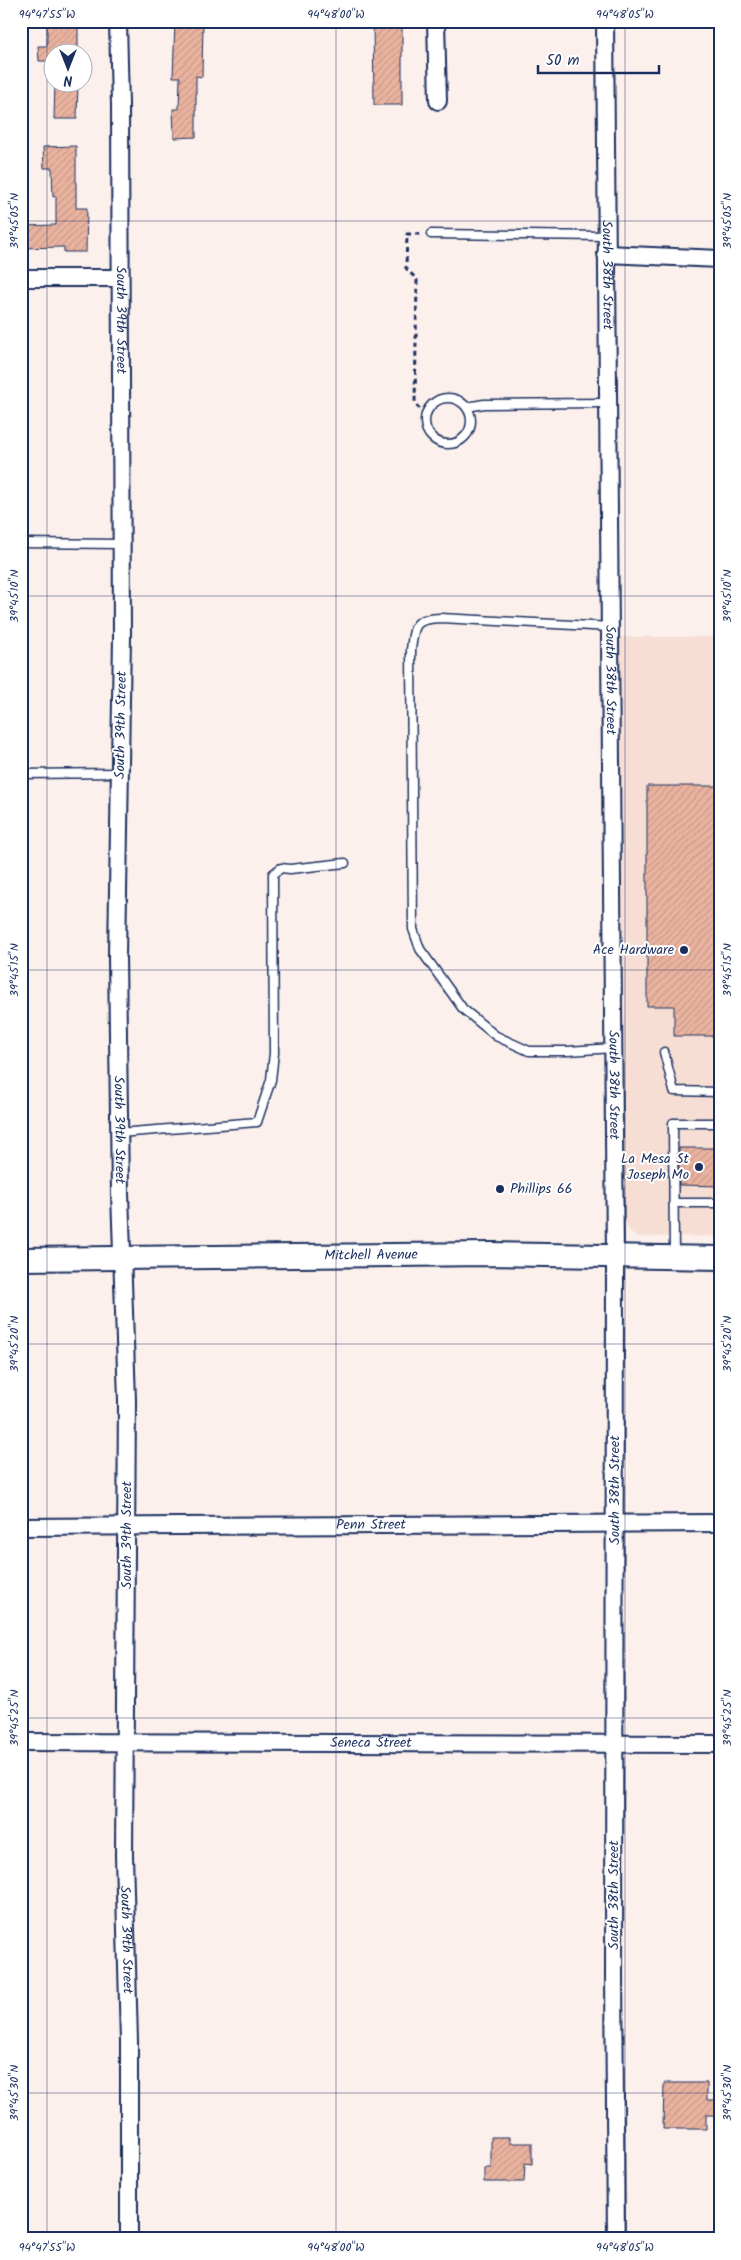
<svg xmlns="http://www.w3.org/2000/svg" width="741" height="2260" font-family="Kalam,sans-serif">
	<style>
		.built { fill: #f6ded5 }
		.building { fill: url(#building-hatch); stroke: #1b2f5e }
		.lines { fill: none; stroke-linecap: round; stroke-linejoin: round }
		.lane-casing { stroke: #1b2f5e; stroke-width: 11 }
		.street-casing { stroke: #1b2f5e; stroke-width: 20 }
		.secondary-casing { stroke: #1b2f5e; stroke-width: 26 }
		.path { stroke: #1b2f5e; stroke-width: 3; stroke-dasharray: 5 4; stroke-linecap: butt }
		.lane { stroke: #fff; stroke-width: 8 }
		.street { stroke: #fff; stroke-width: 16 }
		.secondary { stroke: #fff; stroke-width: 22 }
		.ticks { fill: none; stroke: #1b2f5e; stroke-width: 1; stroke-opacity: 0.45 }
		.poi-dot { fill: #1b2f5e; stroke: #fff; stroke-width: 2 }
		.labels { text-anchor: middle; dominant-baseline: central; stroke-width: 4; stroke-linejoin: round; paint-order: stroke }
		.street-label { font-size: 14px; fill: #1b2f5e; stroke: #fff }
		.poi-label { font-size: 14px; fill: #1b2f5e; stroke: #fff; text-anchor: end }
		.neatline { fill: none; stroke: #1b2f5e; stroke-width: 2 }
		.ticks-label { font-size: 12px; text-anchor: middle; fill: #1b2f5e }
	</style>
	<defs>
		<pattern id="building-hatch" width="6" height="6" patternUnits="userSpaceOnUse" patternTransform="scale(1.25)"><rect width="6" height="6" fill="#eab39f"/><path d="M-1 1l2-2M0 6l6-6M5 7l2-2" fill="none" stroke="#c89a8b"/></pattern>
	</defs>
	<rect width="100%" height="100%" fill="#fbf0ec"/>
	<filter id="ink" filterUnits="userSpaceOnUse"><feTurbulence type="fractalNoise" baseFrequency=".02" numOctaves="2"/><feDisplacementMap in="SourceGraphic" scale="10" xChannelSelector="R" yChannelSelector="G"/><feConvolveMatrix kernelMatrix="1 2 1 2 8 2 1 2 1" color-interpolation-filters="sRGB"/></filter>
	<g filter="url(#ink)">
		<path class="built" d="M620 637H720V1236L637 1237 631 1233 625 1223Z"/>
		<g class="building">
			<path d="M47 21H78V52H52V61H39L38 46H47Z"/>
			<path d="M175 21H203L202 77 196 76V137L174 138 173 109H179L180 77H173Z"/>
			<path d="M373 21H402V105H374Z"/>
			<path d="M55 82H78L77 119H54Z"/>
			<path d="M76 146V208H87L86 252H64V247L21 248V226L56 225V196L53 197 52 168H44L43 147Z"/>
			<path d="M647 786H720V1006H717V1036H674V1006H647Z"/>
			<path d="M679 1148H720V1186L679 1185Z"/>
			<path d="M664 2083H707V2100H716V2115H706V2129H663Z"/>
			<path d="M491 2137H510V2143H532V2164L525 2163 524 2182H484V2168H491Z"/>
		</g>
		<g class="lines">
			<defs>
				<g id="lane">
					<path d="M431 234 606 236"/>
					<circle cx="448" cy="421" r="23"/>
					<path d="M467 407 484 404 608 403"/>
					<path d="M21 543 121 544"/>
					<path d="M611 627 441 618C414 619 414 624 411 650L413 929 420 949 463 1009 496 1036 529 1051H567L614 1048"/>
					<path d="M21 774 120 773"/>
					<path d="M664 1052 674 1091 720 1092"/>
					<path d="M119 1133 257 1122 271 1080 274 1053 273 874 281 868 290 869 345 863"/>
					<path d="M674 1203H720"/>
					<path d="M674 1255 673 1123H720"/>
				</g>
				<g id="street">
					<path id="s1" d="M118 21 120 105 122 637 117 956 120 1193 127 1400 124 1855 129 2041V2239"/>
					<path d="M436 21 438 101"/>
					<path id="s2" d="M605 21 615 1257 614 1975 616 2239"/>
					<path d="M606 254 720 259"/>
					<path d="M21 278H120"/>
					<path id="s3" d="M21 1527 720 1523"/>
					<path id="s4" d="M21 1742 720 1744"/>
				</g>
				<g id="secondary">
					<path id="s5" d="M21 1259 491 1254 720 1258"/>
				</g>
			</defs>
			<use href="#lane" class="lane-casing"/>
			<use href="#street" class="street-casing"/>
			<use href="#secondary" class="secondary-casing"/>
			<path class="path" d="M420 234H407L406 268 417 280 415 404 426 415"/>
			<use href="#lane" class="lane"/>
			<use href="#street" class="street"/>
			<use href="#secondary" class="secondary"/>
		</g>
	</g>
	<path class="ticks" d="M47 21V2239M336 21V2239M625 21V2239M21 221H720M21 596H720M21 970H720M21 1344H720M21 1718H720M21 2093H720"/>
	<g class="poi-dot">
		<circle cx="684" cy="950" r="5"/>
		<circle cx="699" cy="1167" r="5"/>
		<circle cx="500" cy="1189" r="5"/>
	</g>
	<g class="labels">
		<g class="street-label">
			<text stroke="none"><textPath href="#s2" startOffset="254">South 38th Street</textPath></text>
			<text stroke="none"><textPath href="#s1" startOffset="299">South 39th Street</textPath></text>
			<text stroke="none"><textPath href="#s2" startOffset="659">South 38th Street</textPath></text>
			<text transform="translate(121 725) rotate(-89)">South 39th Street</text>
			<text stroke="none"><textPath href="#s2" startOffset="1064">South 38th Street</textPath></text>
			<text stroke="none"><textPath href="#s1" startOffset="1109">South 39th Street</textPath></text>
			<text stroke="none"><textPath href="#s5" startOffset="350">Mitchell Avenue</textPath></text>
			<text transform="translate(615 1490) rotate(-90)">South 38th Street</text>
			<text stroke="none"><textPath href="#s3" startOffset="350">Penn Street</textPath></text>
			<text transform="translate(127 1535) rotate(-90)">South 39th Street</text>
			<text stroke="none"><textPath href="#s4" startOffset="350">Seneca Street</textPath></text>
			<text transform="translate(614 1895) rotate(-90)">South 38th Street</text>
			<text stroke="none"><textPath href="#s1" startOffset="1919">South 39th Street</textPath></text>
		</g>
		<g class="poi-label">
			<text x="674" y="950">Ace Hardware</text>
			<text x="689" y="1159">La Mesa St<tspan x="689" dy="16">Joseph Mo</tspan></text>
			<text x="510" y="1189" text-anchor="start">Phillips 66</text>
		</g>
	</g>
	<rect width="741" height="2260" fill="none" stroke="#fff" stroke-width="55"/>
	<g transform="translate(68 68) rotate(180)"><circle r="24" fill="#ffffff" stroke="#a4acbf"/>
	<path d="M0-4L9 19L0 12L-9 19Z" fill="#1b2f5e"/>
	<text y="-8" font-size="14" font-weight="bold" text-anchor="middle" fill="#1b2f5e">N</text>
	</g>
	<path d="M538 65v8h121v-8" fill="none" stroke="#1b2f5e" stroke-width="2.5"/>
	<text x="546" y="65" font-size="15" fill="#1b2f5e" stroke="#ffffff" stroke-width="4" paint-order="stroke">50 m</text>
	<rect x="28" y="28" width="686" height="2204" class="neatline"/>
	<g class="ticks-label">
		<text x="47" y="18">94°47'55"W</text>
		<text x="336" y="18">94°48'00"W</text>
		<text x="625" y="18">94°48'05"W</text>
		<text transform="translate(727 221) rotate(-90)" y="4">39°45'05"N</text>
		<text transform="translate(14 221) rotate(-90)" y="4">39°45'05"N</text>
		<text transform="translate(727 596) rotate(-90)" y="4">39°45'10"N</text>
		<text transform="translate(14 596) rotate(-90)" y="4">39°45'10"N</text>
		<text transform="translate(14 970) rotate(-90)" y="4">39°45'15"N</text>
		<text transform="translate(727 970) rotate(-90)" y="4">39°45'15"N</text>
		<text transform="translate(727 1344) rotate(-90)" y="4">39°45'20"N</text>
		<text transform="translate(14 1344) rotate(-90)" y="4">39°45'20"N</text>
		<text transform="translate(14 1718) rotate(-90)" y="4">39°45'25"N</text>
		<text transform="translate(727 1718) rotate(-90)" y="4">39°45'25"N</text>
		<text transform="translate(727 2093) rotate(-90)" y="4">39°45'30"N</text>
		<text transform="translate(14 2093) rotate(-90)" y="4">39°45'30"N</text>
		<text x="47" y="2251">94°47'55"W</text>
		<text x="336" y="2251">94°48'00"W</text>
		<text x="625" y="2251">94°48'05"W</text>
	</g>
</svg>
